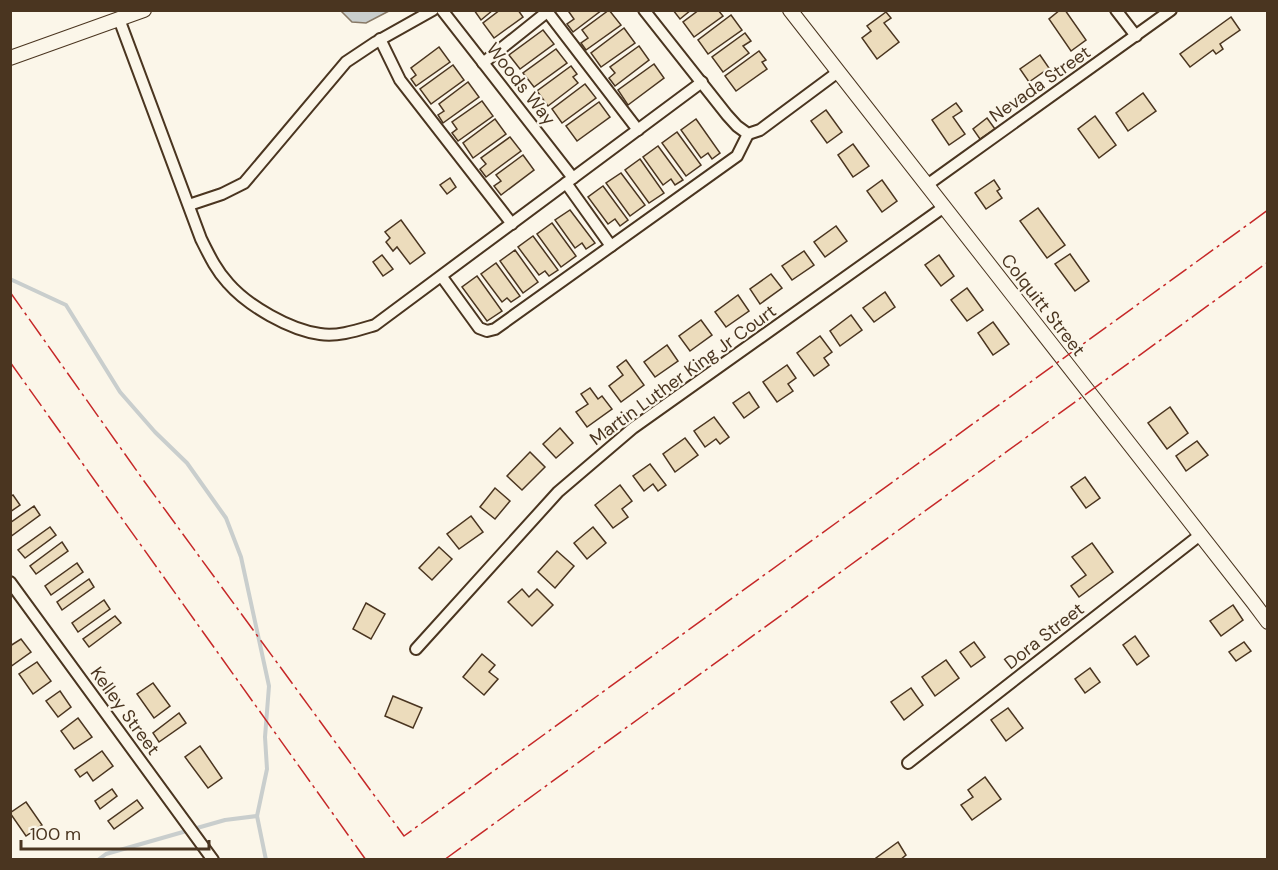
<svg xmlns="http://www.w3.org/2000/svg" width="1278" height="870" font-family="'DM Sans',sans-serif">
	<style>
		.water { fill: #c9cecd; stroke: #887966; stroke-width: 1.5 }
		.lines { fill: none; stroke-linecap: round; stroke-linejoin: round }
		.stream { stroke: #c9cecd; stroke-width: 4 }
		.building { fill: #ecdcbc; stroke: #4a3520; stroke-width: 1.5 }
		.minor-casing { stroke: #4a3520; stroke-width: 14 }
		.tertiary-casing { stroke: #4a3520; stroke-width: 16 }
		.minor { stroke: #fbf6e9; stroke-width: 10 }
		.tertiary { stroke: #fbf6e9; stroke-width: 14 }
		.power { stroke: #c62828; stroke-width: 1.5; stroke-dasharray: 21 4.5 3 4.5; stroke-linecap: butt }
		.labels { text-anchor: middle; dominant-baseline: central; stroke-width: 4.5; stroke-linejoin: round; paint-order: stroke }
		.street-label { font-size: 18px; fill: #4a3520; stroke: #fbf6e9 }
	</style>
	<rect width="100%" height="100%" fill="#fbf6e9"/>
	<path class="water" d="M341 11H389L366 23 352 22Z"/>
	<g class="lines">
		<g class="stream">
			<path d="M10 279 66 305 120 392 155 432 187 463 226 518 241 557 269 686 265 737 267 769 257 816 266 860"/>
			<path d="M98 860 106 854 225 820 257 816"/>
		</g>
	</g>
	<g class="building">
		<path d="M474 10H493L481 20Z"/>
		<path d="M500 10H518L523 17 494 38 483 23Z"/>
		<path d="M571 10H602L573 32 567 24 574 19 569 12Z"/>
		<path d="M609 10 621 25 586 50 581 43 588 38 582 30Z"/>
		<path d="M673 10H691L680 19Z"/>
		<path d="M699 10H718L723 16 694 37 683 22Z"/>
		<path d="M1060 10H1065L1086 40 1071 51 1049 19Z"/>
		<path d="M886 12 891 18 884 23 899 42 877 59 862 38 871 31 867 26Z"/>
		<path d="M731 15 742 30 708 54 698 40Z"/>
		<path d="M1231 17 1240 30 1220 44 1223 49 1216 54 1213 50 1190 67 1180 54Z"/>
		<path d="M624 28 635 43 601 67 591 53Z"/>
		<path d="M543 30 554 44 520 69 509 55Z"/>
		<path d="M745 33 751 41 743 46 749 53 723 72 712 57Z"/>
		<path d="M639 46 649 60 615 86 609 78 615 73 610 67Z"/>
		<path d="M439 47 450 62 416 86 411 79 416 75 411 68Z"/>
		<path d="M556 49 567 63 534 87 523 73Z"/>
		<path d="M759 51 766 60 762 62 767 69 736 91 725 76Z"/>
		<path d="M1040 55 1049 68 1029 82 1020 69Z"/>
		<path d="M654 64 664 78 628 105 618 90Z"/>
		<path d="M453 65 464 80 431 104 420 89Z"/>
		<path d="M571 66 577 74 573 77 578 83 548 106 537 91Z"/>
		<path d="M468 82 479 97 443 123 438 115 444 111 439 104Z"/>
		<path d="M585 84 596 98 562 123 552 109Z"/>
		<path d="M1143 93 1156 111 1128 131 1116 113Z"/>
		<path d="M482 101 493 116 458 141 452 133 457 129 452 122Z"/>
		<path d="M599 102 610 117 577 141 566 126Z"/>
		<path d="M956 103 962 111 953 117 965 134 949 145 932 120Z"/>
		<path d="M826 110 842 132 827 143 811 121Z"/>
		<path d="M1095 116 1116 145 1099 158 1078 129Z"/>
		<path d="M987 118 995 129 980 139 973 129Z"/>
		<path d="M495 119 506 134 473 158 463 143Z"/>
		<path d="M696 119 720 153 712 159 708 153 701 158 681 130Z"/>
		<path d="M677 132 701 165 686 176 662 143Z"/>
		<path d="M510 137 521 151 486 177 480 169 486 164 481 158Z"/>
		<path d="M853 144 869 166 853 177 838 155Z"/>
		<path d="M658 146 683 180 675 185 671 179 663 185 643 157Z"/>
		<path d="M523 155 534 170 501 195 494 186 501 181 496 175Z"/>
		<path d="M640 159 664 193 649 203 625 170Z"/>
		<path d="M621 173 645 205 630 216 606 183Z"/>
		<path d="M450 178 456 187 447 194 440 185Z"/>
		<path d="M882 180 897 201 882 212 867 191Z"/>
		<path d="M994 180 1000 189 997 191 1002 198 986 209 975 193Z"/>
		<path d="M603 186 628 220 620 226 615 219 608 224 588 197Z"/>
		<path d="M1038 208 1065 245 1047 258 1020 221Z"/>
		<path d="M570 210 595 243 586 249 582 243 575 248 555 220Z"/>
		<path d="M401 220 425 253 410 264 397 247 393 251 386 242 390 238 385 232Z"/>
		<path d="M552 223 576 256 561 267 537 234Z"/>
		<path d="M836 226 847 241 825 257 814 242Z"/>
		<path d="M533 236 558 270 549 276 545 271 539 275 518 247Z"/>
		<path d="M515 250 538 282 523 293 500 261Z"/>
		<path d="M804 251 814 265 792 280 782 266Z"/>
		<path d="M1070 254 1089 281 1075 291 1055 264Z"/>
		<path d="M382 255 393 269 383 276 373 262Z"/>
		<path d="M939 255 954 276 941 286 925 265Z"/>
		<path d="M496 263 520 296 511 302 507 298 502 302 481 274Z"/>
		<path d="M771 274 782 288 760 304 750 289Z"/>
		<path d="M477 276 502 311 487 321 462 287Z"/>
		<path d="M967 288 983 310 967 321 951 300Z"/>
		<path d="M885 292 895 307 874 322 863 308Z"/>
		<path d="M738 295 749 311 726 327 715 312Z"/>
		<path d="M851 315 862 330 840 346 830 331Z"/>
		<path d="M701 320 712 335 690 351 679 336Z"/>
		<path d="M993 322 1009 344 993 355 978 333Z"/>
		<path d="M820 336 832 352 824 358 829 365 814 376 797 353Z"/>
		<path d="M667 345 678 361 655 377 644 362Z"/>
		<path d="M626 360 644 385 621 402 609 386 623 375 617 367Z"/>
		<path d="M787 365 796 378 788 384 793 391 777 402 763 382Z"/>
		<path d="M590 388 598 399 602 396 612 409 587 427 576 412 588 404 581 394Z"/>
		<path d="M749 392 759 407 744 418 733 403Z"/>
		<path d="M1170 407 1188 433 1167 449 1148 423Z"/>
		<path d="M714 417 729 437 720 444 716 439 705 447 694 431Z"/>
		<path d="M560 428 573 443 556 458 543 444Z"/>
		<path d="M685 438 698 455 675 472 663 454Z"/>
		<path d="M1197 441 1208 455 1186 471 1176 456Z"/>
		<path d="M530 452 545 467 522 490 507 476Z"/>
		<path d="M650 464 666 485 658 491 653 484 644 491 633 476Z"/>
		<path d="M1085 477 1100 498 1086 508 1071 487Z"/>
		<path d="M620 485 632 501 622 509 628 517 613 528 595 505Z"/>
		<path d="M495 488 510 501 495 519 480 507Z"/>
		<path d="M13 495 20 505 10 512V497Z"/>
		<path d="M34 506 40 515 10 537V523Z"/>
		<path d="M471 516 483 532 459 549 447 534Z"/>
		<path d="M50 527 56 535 25 558 18 550Z"/>
		<path d="M593 527 606 543 587 559 574 543Z"/>
		<path d="M62 542 68 551 36 574 30 566Z"/>
		<path d="M1092 543 1113 572 1079 597 1071 586 1086 575 1072 557Z"/>
		<path d="M439 547 452 559 432 580 419 568Z"/>
		<path d="M557 551 574 566 555 588 538 572Z"/>
		<path d="M77 563 83 572 51 595 45 586Z"/>
		<path d="M89 579 94 587 62 610 57 602Z"/>
		<path d="M522 589 529 597 537 589 553 605 532 626 508 602Z"/>
		<path d="M104 600 110 609 78 632 72 623Z"/>
		<path d="M366 603 385 614 371 639 353 629Z"/>
		<path d="M1233 605 1243 620 1221 636 1210 621Z"/>
		<path d="M115 616 121 623 89 647 83 639Z"/>
		<path d="M1135 636 1149 656 1137 665 1123 645Z"/>
		<path d="M21 639 31 652 10 667V646Z"/>
		<path d="M974 642 985 657 971 667 960 652Z"/>
		<path d="M1244 642 1251 651 1236 661 1229 652Z"/>
		<path d="M482 654 495 665 489 672 498 679 484 695 463 677Z"/>
		<path d="M946 660 959 678 935 696 922 677Z"/>
		<path d="M37 662 51 681 33 694 19 674Z"/>
		<path d="M1090 668 1100 682 1085 693 1075 679Z"/>
		<path d="M153 683 170 706 154 718 137 694Z"/>
		<path d="M911 688 923 705 904 720 891 702Z"/>
		<path d="M60 691 71 707 58 717 46 701Z"/>
		<path d="M393 696 422 708 413 728 385 716Z"/>
		<path d="M1008 708 1023 728 1006 741 991 720Z"/>
		<path d="M179 713 186 723 159 742 153 733Z"/>
		<path d="M78 718 92 737 74 749 61 731Z"/>
		<path d="M200 746 222 778 208 788 185 757Z"/>
		<path d="M102 751 113 766 93 781 87 772 80 777 75 770Z"/>
		<path d="M985 777 1001 799 972 820 961 805 973 797 968 790Z"/>
		<path d="M112 789 117 796 100 809 95 801Z"/>
		<path d="M137 800 143 808 114 829 108 821Z"/>
		<path d="M26 802 42 825 26 836 10 813Z"/>
		<path d="M898 842 906 855 900 860H877L876 858Z"/>
	</g>
	<g class="lines">
		<defs>
			<g id="minor">
				<path d="M442 10 573 178"/>
				<path d="M546 10 638 130"/>
				<path d="M644 10 727 115 737 126 748 134 760 130 838 72"/>
				<path d="M1116 10 1136 36"/>
				<path d="M119 19 201 239C209 255 216 270 228 283 248 306 290 330 320 334 338 337 358 330 375 325L702 82"/>
				<path d="M380 39 400 80 512 224"/>
				<path d="M483 63 547 12"/>
				<path d="M566 183 611 246"/>
				<path d="M927 185 1171 10"/>
				<path d="M189 205 222 194 244 183 346 62 376 42 433 10"/>
				<path d="M442 277 479 328 487 331 495 329 737 156 748 134"/>
				<path d="M10 582 213 860"/>
				<path d="M416 649 558 492 633 428 944 207"/>
				<path d="M908 763 1200 535"/>
			</g>
			<g id="tertiary">
				<path d="M790 10 1253 602 1268 622"/>
				<path d="M10 58 144 10"/>
			</g>
		</defs>
		<use href="#minor" class="minor-casing"/>
		<use href="#tertiary" class="tertiary-casing"/>
		<use href="#minor" class="minor"/>
		<use href="#tertiary" class="tertiary"/>
		<g class="power">
			<path d="M10 292 144 481 404 836 1268 210"/>
			<path d="M10 362 366 860"/>
			<path d="M444 860 1268 262"/>
		</g>
	</g>
	<g class="labels">
		<g class="street-label">
			<text transform="translate(521 84) rotate(52)">Woods Way</text>
			<text transform="translate(1040 84) rotate(-35)">Nevada Street</text>
			<text transform="translate(1043 305) rotate(52)">Colquitt Street</text>
			<text transform="translate(683 375) rotate(-36)">Martin Luther King Jr Court</text>
			<text transform="translate(1044 636) rotate(-38)">Dora Street</text>
			<text transform="translate(125 711) rotate(54)">Kelley Street</text>
		</g>
	</g>
	<rect width="1278" height="870" fill="none" stroke="#4a3520" stroke-width="24"/>
	<path d="M21 840v9h188v-9" fill="none" stroke="#4a3520" stroke-width="3"/>
	<text x="30" y="840" font-size="18" fill="#4a3520" stroke="#fbf6e9" stroke-width="4.5" paint-order="stroke">100 m</text>
</svg>
